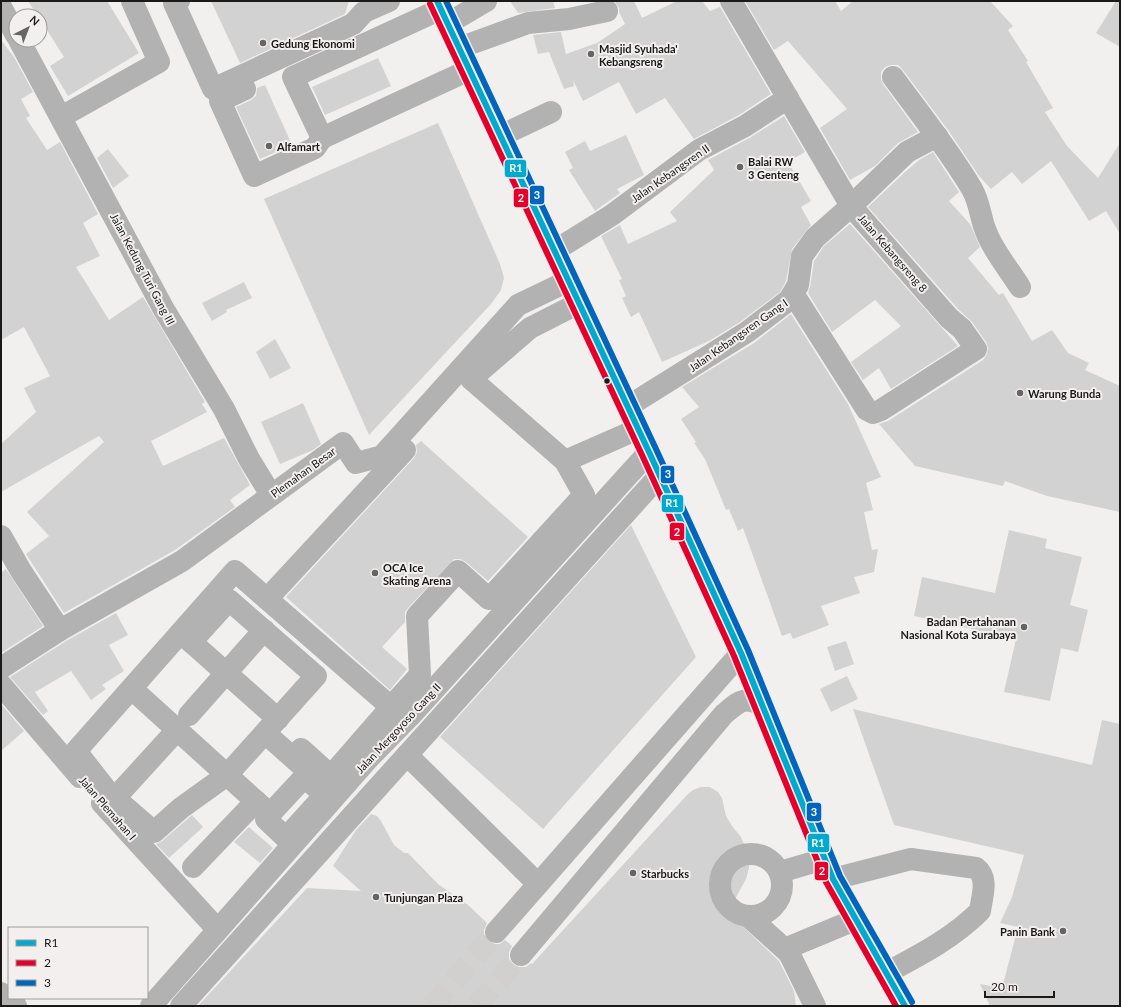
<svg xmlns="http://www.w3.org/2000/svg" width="1121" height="1007" font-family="Lato,sans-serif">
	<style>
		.building { fill: #d3d2d2 }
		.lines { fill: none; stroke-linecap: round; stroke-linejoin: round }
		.minor-tunnel { stroke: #d2d0cf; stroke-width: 22; stroke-dasharray: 22 11; stroke-linecap: butt }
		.minor { stroke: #b2b2b2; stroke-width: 22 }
		.major { stroke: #b6b4b4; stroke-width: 22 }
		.bus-1-casing { stroke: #f3efee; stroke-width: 9 }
		.bus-2-casing { stroke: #f3efee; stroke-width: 9 }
		.bus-3-casing { stroke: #f3efee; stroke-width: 9 }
		.bus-1 { stroke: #00a9ce; stroke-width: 6 }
		.bus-2 { stroke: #e4002b; stroke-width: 6 }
		.bus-3 { stroke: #0065bd; stroke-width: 6 }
		.poi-dot { fill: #666564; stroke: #f3efee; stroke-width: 1.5 }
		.bus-dot { fill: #1b1a19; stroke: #f3efee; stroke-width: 1.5 }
		.labels { text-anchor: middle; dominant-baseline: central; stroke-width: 4; stroke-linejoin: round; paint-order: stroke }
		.poi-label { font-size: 11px; font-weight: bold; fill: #1b1a19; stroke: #f3efee; text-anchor: start }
		.street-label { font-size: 11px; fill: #1b1a19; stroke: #f3efee }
		.line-badge { stroke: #f3efee; stroke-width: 1.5 }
		.badge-label { font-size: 11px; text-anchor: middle; font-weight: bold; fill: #fff }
	</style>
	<rect width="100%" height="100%" fill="#f2f0ef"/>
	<g class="building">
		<path d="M28 1H107L139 53 68 96 50 66 64 57 40 19V16H38Z"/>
		<path d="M211 1H349L345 14 240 63Z"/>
		<path d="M510 1H553L555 8 518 13Z"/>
		<path d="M614 1H634L642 18 677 1H702L710 11 720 7 771 94 739 115 694 139 665 98 636 114 619 82 583 101 573 80 574 86 564 89 549 52 538 54 533 35 561 32 566 54 597 43 625 24 619 12V8Z"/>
		<path d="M745 1H835L841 11 853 1H990L1013 26 1008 30 1028 61 1026 62 1053 108 1045 112 1067 146 1098 178 1120 143V234L1106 211 1089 221 1051 161 1022 184 1012 172 991 189 979 176 948 130 903 70 898 65H891L885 67 881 72V79L883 84 918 132 898 143 875 166 850 180 820 128 847 109 788 41 774 50Z"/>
		<path d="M1116 1H1120V47L1096 33Z"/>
		<path d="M1 40 14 57 33 92 21 99 30 116 26 118 47 150 60 142 98 214 83 223 100 256 76 267 109 320 143 297 205 402 202 404 207 412 151 441 163 466 224 438 250 485 230 500 235 507 175 550 64 613 26 554 49 536 27 512 104 442 99 436 1 492V444L36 412 24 388 50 376 24 327 1 340Z"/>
		<path d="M378 58 391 86 325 115 312 87Z"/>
		<path d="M265 85 292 145 260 159 236 107 251 100 256 96 257 88Z"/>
		<path d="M784 116 805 152 788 162 811 201 801 207 811 225 792 249 786 281 780 292 740 322 709 341 662 362 639 312 631 317 622 298 626 296 619 280 622 279 601 236 620 225 628 244 677 221 670 212 714 170 708 160 751 137Z"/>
		<path d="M438 123 500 264 504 278 501 290 491 304 369 435 264 199Z"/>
		<path d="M626 135 644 175 617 189 620 193 595 211 569 170 573 168 565 152 585 141 590 151Z"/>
		<path d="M108 149 129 176 113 188 97 158Z"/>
		<path d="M933 152 959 192 949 201 970 224 980 247 968 258 999 295 1003 293 1032 341 1052 330 1068 353 1089 363 1085 370 1120 386V512L1047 496 1005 481 1003 486 915 466 879 424 888 421 983 360 987 354 988 348 986 342 972 322 958 309 868 207 905 172 919 160Z"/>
		<path d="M850 224 958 346 891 389 879 368 863 380 851 362 901 326 875 300 832 332 808 293 810 287 814 261 824 246Z"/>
		<path d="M244 282 252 298 226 310 227 312 212 321 202 303Z"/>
		<path d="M791 314 848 404 881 477 866 483 873 510 864 512 872 550 878 549 874 572 854 577 860 593 821 606 829 625 793 639 790 633 782 636 743 528 738 531 729 509 726 510 705 459 694 443 696 442 681 419 699 407 682 387 754 343Z"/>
		<path d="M275 339 291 368 270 379 256 352Z"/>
		<path d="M303 403 321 444 313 450 280 464 261 422Z"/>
		<path d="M421 441 528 537 488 581 466 562 460 559H454L408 608 405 612V622L382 647 407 669 390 690 286 597 414 458 417 452 416 445Z"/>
		<path d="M631 525 696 657 543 829 440 737Z"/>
		<path d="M1009 530 1047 539 1045 548 1082 557 1070 605 1088 610 1078 652 1061 648 1050 701 1004 692 1016 639 914 616 922 577 995 593Z"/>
		<path d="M6 569 43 626 1 653V573Z"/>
		<path d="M116 613 128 635 109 645 124 671 102 685 106 689 91 700 71 671 35 692 48 711 43 715 10 677 66 641Z"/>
		<path d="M846 641 854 664 835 671 827 647Z"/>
		<path d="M847 676 858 699 831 712 820 689Z"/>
		<path d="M1 704 24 731 1 751Z"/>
		<path d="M853 709 1092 765 1102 720 1120 724V1006H990L980 984 1002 988 1018 927 1000 923 1012 897 1024 855 894 825Z"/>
		<path d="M701 787H710L718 792 722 798 726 816 732 826 741 837 749 856V868L746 879 735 899 736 920 779 961 794 991 796 1006H198L307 888 361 891 333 866 356 830 371 814 377 816 381 821 394 845 404 853H408L438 884 468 905 487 923 484 930V936L487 941 494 944H500L505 940 512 946 509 952V959L513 964 519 967H526L531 963 532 964 687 795 693 790Z"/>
		<path d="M192 815 203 827 169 858 156 844 162 841Z"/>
		<path d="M249 827 273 848 260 863 234 842Z"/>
	</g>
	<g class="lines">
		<g class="minor-tunnel">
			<path d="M432 1006 496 932"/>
			<path d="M477 1006 521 955"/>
		</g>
		<g class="minor">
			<path d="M179 1 174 3 213 89 353 24 364 12 389 1"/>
			<path d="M731 1 851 206 949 318 962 329 976 349 881 410 873 413 867 410 794 295"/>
			<path d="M1 7 16 35"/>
			<path d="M441 9 293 77 322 138 469 70"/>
			<path d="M447 24 486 1"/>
			<path d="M19 40 163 308 224 409 249 459 271 495"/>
			<path d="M459 48 528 23 569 19 607 11"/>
			<path d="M893 77C920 114 949 150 972 189 979 201 980 214 984 226 991 248 1008 268 1020 287"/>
			<path d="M245 89 220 101 254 176 315 148 322 138"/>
			<path d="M61 117 159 62 132 1"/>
			<path d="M500 136 551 112"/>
			<path d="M554 251 612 215 699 150 745 126 788 98"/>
			<path d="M579 303 530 328 471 379 565 461 638 429"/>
			<path d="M627 407 747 332 789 300 798 285 802 256 815 238 851 206 907 152 937 136"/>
			<path d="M1 536 21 571 60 630"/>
			<path d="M267 599 405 450"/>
			<path d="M181 633 278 719"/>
			<path d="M191 642 229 600 316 676 227 775 181 808 154 832 108 792 76 751 235 571 391 707 420 675 417 616 458 571 489 599 584 495 565 461"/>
			<path d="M1 668 60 630 182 561 343 443 356 463 382 456 518 305 568 281"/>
			<path d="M1 685 80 777"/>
			<path d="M132 689 270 814 309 772 265 733"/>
			<path d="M189 715 264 630"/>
			<path d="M301 749 331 776 391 707"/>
			<path d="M407 755 660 475"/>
			<path d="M115 798 177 730"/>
			<path d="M102 803 217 929"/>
			<path d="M266 819 286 838 325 795 304 777"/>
			<circle cx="751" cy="885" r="31"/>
			<path d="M193 867 256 801"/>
			<path d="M780 872 824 859"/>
			<path d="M833 879 911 859 976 868C989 878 982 896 980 911 953 938 920 955 886 973"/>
			<path d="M748 916 789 953"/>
			<path d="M496 932 741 653"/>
			<path d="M521 955 724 714C740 701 743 696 762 705"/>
			<path d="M1 993 16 1006"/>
			<path d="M151 1006 368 759 411 715 649 452"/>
			<path d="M181 1006 407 755 538 884"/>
			<path d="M815 1006 789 953 792 946 857 919"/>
		</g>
		<path class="major" d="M437 1 649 452 741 653 833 879 905 1006"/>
		<defs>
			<path id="bus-1" d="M437 1 649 452 741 653 833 879 905 1006"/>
			<path id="bus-2" d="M430 4 642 455 734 656 826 882 896 1006"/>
			<path id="bus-3" d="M446 1 656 449 748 650 840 876 912 1002"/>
		</defs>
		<use href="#bus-1" class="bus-1-casing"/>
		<use href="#bus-2" class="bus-2-casing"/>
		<use href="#bus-3" class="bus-3-casing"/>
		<use href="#bus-1" class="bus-1"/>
		<use href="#bus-2" class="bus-2"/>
		<use href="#bus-3" class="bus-3"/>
	</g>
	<g class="poi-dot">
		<circle cx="263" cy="43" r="4"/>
		<circle cx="591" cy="54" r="4"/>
		<circle cx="269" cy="146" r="4"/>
		<circle cx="740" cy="167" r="4"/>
		<circle cx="1020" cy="393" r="4"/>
		<circle cx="375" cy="573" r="4"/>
		<circle cx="1024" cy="627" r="4"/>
		<circle cx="633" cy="873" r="4"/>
		<circle cx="376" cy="897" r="4"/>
		<circle cx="1063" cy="931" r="4"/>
	</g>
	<circle class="bus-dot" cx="607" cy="381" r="3.5"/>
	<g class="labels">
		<g class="poi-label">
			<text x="271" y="43">Gedung Ekonomi</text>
			<text x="599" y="48">Masjid Syuhada'<tspan x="599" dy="13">Kebangsreng</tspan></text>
			<text x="277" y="146">Alfamart</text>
			<text x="748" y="161">Balai RW<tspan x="748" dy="13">3 Genteng</tspan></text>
			<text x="1028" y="393">Warung Bunda</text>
			<text x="383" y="567">OCA Ice<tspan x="383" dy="13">Skating Arena</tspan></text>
			<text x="1016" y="621" text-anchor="end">Badan Pertahanan<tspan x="1016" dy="13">Nasional Kota Surabaya</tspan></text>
			<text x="641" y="873">Starbucks</text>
			<text x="384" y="897">Tunjungan Plaza</text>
			<text x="1055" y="931" text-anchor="end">Panin Bank</text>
		</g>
		<g class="street-label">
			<text transform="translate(670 173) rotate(-35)">Jalan Kebangsren II</text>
			<text transform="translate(893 253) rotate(49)">Jalan Kebangsreng 8</text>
			<text transform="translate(143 269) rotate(62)">Jalan Kedung Turi Gang III</text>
			<text transform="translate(738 335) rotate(-35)">Jalan Kebangsren Gang I</text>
			<text transform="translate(303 472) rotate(-36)">Plemahan Besar</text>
			<text transform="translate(398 728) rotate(-47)">Jalan Mergoyoso Gang II</text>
			<text transform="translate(108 808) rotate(49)">Jalan Plemahan I</text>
		</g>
	</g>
	<g class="line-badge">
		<rect x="504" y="159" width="23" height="19" rx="4" fill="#00a9ce"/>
		<rect x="529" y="185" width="16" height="20" rx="4" fill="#0065bd"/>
		<rect x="513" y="188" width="16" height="20" rx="4" fill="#e4002b"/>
		<rect x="660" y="465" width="15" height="19" rx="4" fill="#0065bd"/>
		<rect x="661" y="494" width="23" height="19" rx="4" fill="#00a9ce"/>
		<rect x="669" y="522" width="16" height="19" rx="4" fill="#e4002b"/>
		<rect x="806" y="802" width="16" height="20" rx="4" fill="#0065bd"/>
		<rect x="807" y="833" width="23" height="20" rx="4" fill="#00a9ce"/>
		<rect x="814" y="861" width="15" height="20" rx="4" fill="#e4002b"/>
	</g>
	<g class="badge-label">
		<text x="516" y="172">R1</text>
		<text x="537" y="199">3</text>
		<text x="521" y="202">2</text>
		<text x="668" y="478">3</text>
		<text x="672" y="507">R1</text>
		<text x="677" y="536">2</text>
		<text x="814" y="816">3</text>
		<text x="818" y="847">R1</text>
		<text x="822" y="875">2</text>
	</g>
	<rect width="1121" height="1007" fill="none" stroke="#1b1a19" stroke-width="4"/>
	<rect x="8" y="927" width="140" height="72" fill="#f3efee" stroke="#9d9a99"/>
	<rect x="16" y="940" width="20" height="6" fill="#00a9ce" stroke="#9d9a99"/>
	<text x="44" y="947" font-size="12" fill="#1b1a19">R1</text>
	<rect x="16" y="960" width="20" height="6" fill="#e4002b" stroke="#9d9a99"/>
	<text x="44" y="967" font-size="12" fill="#1b1a19">2</text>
	<rect x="16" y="980" width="20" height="6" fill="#0065bd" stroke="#9d9a99"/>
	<text x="44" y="987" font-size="12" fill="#1b1a19">3</text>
	<g transform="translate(28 28) rotate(42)"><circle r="19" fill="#f3efee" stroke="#9d9a99"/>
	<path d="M0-3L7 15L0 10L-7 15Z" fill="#666564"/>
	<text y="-6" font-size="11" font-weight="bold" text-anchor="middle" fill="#1b1a19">N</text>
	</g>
	<path d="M985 991v6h69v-6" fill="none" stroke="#1b1a19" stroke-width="2"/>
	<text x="991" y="991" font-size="12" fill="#1b1a19" stroke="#f3efee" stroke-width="3" paint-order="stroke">20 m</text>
</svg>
